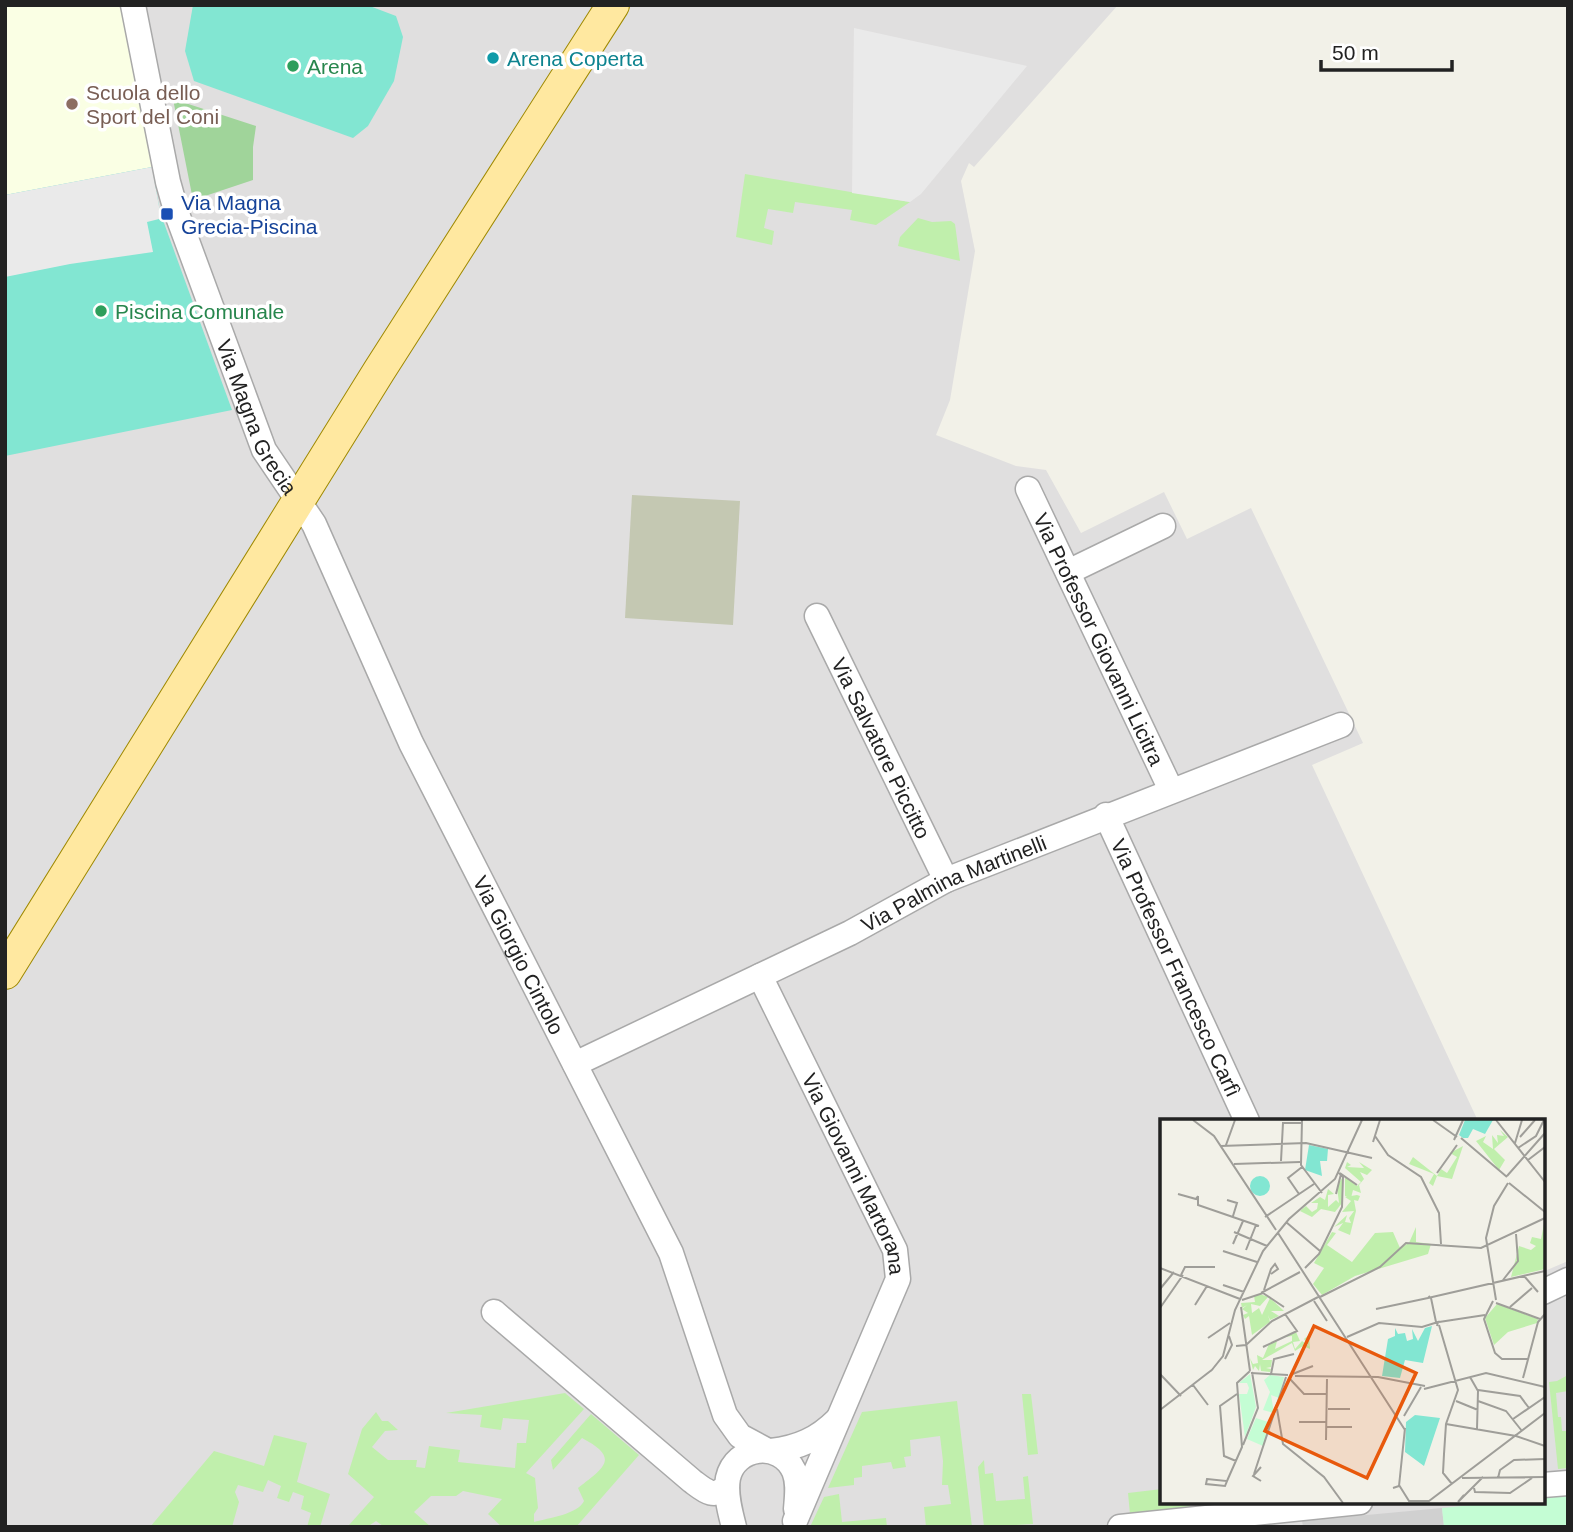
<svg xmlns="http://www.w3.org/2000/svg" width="1573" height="1532" font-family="Helvetica,sans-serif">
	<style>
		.residential { fill: #e0dfdf }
		.education { fill: #faffe4 }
		.religious { fill: #d0d0d0 }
		.construction { fill: #c4c8b2 }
		.grass { fill: #c0efac }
		.forest { fill: #a0d49a }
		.park { fill: #c4fdd4 }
		.pitch { fill: #82e6d2 }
		.parking { fill: #eaeaea }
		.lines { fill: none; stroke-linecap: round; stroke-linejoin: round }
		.minor-casing { stroke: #a9a9a9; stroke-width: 27 }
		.major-casing { stroke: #9f8900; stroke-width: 34 }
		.minor { stroke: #fff; stroke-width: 24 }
		.major { stroke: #ffe8a0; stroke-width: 32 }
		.culture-dot { fill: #0f9aa8; stroke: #fff; stroke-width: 2.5 }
		.leisure-dot { fill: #2e9e5b; stroke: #fff; stroke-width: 2.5 }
		.education-dot { fill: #8d6e63; stroke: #fff; stroke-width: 2.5 }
		.transit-dot { fill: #1a4fb4; stroke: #fff; stroke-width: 2.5 }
		.labels { text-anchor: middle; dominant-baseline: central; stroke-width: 7; stroke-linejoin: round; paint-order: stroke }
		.culture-label { font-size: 21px; fill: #0d838f; stroke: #fff; text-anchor: start }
		.leisure-label { font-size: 21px; fill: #27864d; stroke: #fff; text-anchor: start }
		.education-label { font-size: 21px; fill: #785e54; stroke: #fff; text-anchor: start }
		.transit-label { font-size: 21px; fill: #164399; stroke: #fff; text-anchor: start }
		.street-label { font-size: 21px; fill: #222; stroke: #fff }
		.inset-road { fill: none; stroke: #9f9e99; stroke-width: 2 }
		.view { fill: #e8590c; fill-opacity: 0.15; stroke: #e8590c; stroke-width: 3.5 }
		.inset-edge { fill: none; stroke: #222; stroke-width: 3.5 }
	</style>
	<rect width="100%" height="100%" fill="#f2f1e8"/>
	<path class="residential" d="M5 5H1118L974 167 969 163 961 181 975 251 950 400 936 435 1016 466 1046 470 1081 533 1164 492 1187 539 1251 508 1363 743 1312 765 1478 1121H1162V1502H1543V1262L1547 1270 1568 1261V1527H5Z"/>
	<path class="education" d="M5 5H120L152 167 5 195Z"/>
	<path class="religious" d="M1442 1508 1444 1527H1303L1302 1521Z"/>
	<path class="construction" d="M632 495 740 501 733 625 625 618Z"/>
	<g class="grass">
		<path d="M745 174 910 202 876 225 850 220 852 210 795 202 793 213 768 209 764 228 774 231 772 245 736 237Z"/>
		<path d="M918 218 932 222 951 221 955 224 960 261 898 246 900 237Z"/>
		<path d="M1568 1375V1391L1556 1393 1558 1417H1561L1562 1431H1568V1468L1558 1469 1549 1382 1557 1381Z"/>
		<path d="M565 1393 584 1409 526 1473 535 1478 538 1508 534 1514V1522C549 1518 578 1514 584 1501L578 1488C605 1467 620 1458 582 1438L553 1470 551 1460 591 1414 639 1455 576 1527H502L488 1514 502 1499 463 1491 456 1496H431L414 1512 431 1527 383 1526 376 1521 367 1527 349 1525 374 1497 348 1474 362 1429 376 1412 382 1421H388L398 1430 385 1431 372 1447 388 1460H417L416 1467 425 1468 429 1446 460 1450 458 1462 515 1468 517 1443H526L529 1420 503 1418 501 1430 480 1427 482 1415 446 1413Z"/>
		<path d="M1022 1394H1031L1038 1454 1028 1455Z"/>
		<path d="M957 1401 972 1527H926L924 1507 951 1504 948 1485H942L943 1461 940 1436 910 1440 911 1456 904 1457 906 1467 893 1469 891 1462 862 1466V1477L854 1478V1485L828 1488 862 1412Z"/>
		<path d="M274 1435 307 1443 297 1482 330 1494 320 1527H307L311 1513 301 1509 304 1496 293 1492 289 1502 277 1498 281 1486 268 1480 263 1492 238 1485 235 1492 239 1502 232 1527H150L214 1451 264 1466Z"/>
		<path d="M984 1460 985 1474 993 1473 996 1501 1025 1499 1023 1477 1028 1476 1033 1524 984 1527 978 1467Z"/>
		<path d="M1162 1489V1502H1190V1508L1130 1514 1128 1493Z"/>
		<path d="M839 1494 842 1522 886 1518 887 1527H810L824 1497Z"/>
	</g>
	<path class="forest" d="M173 99 256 126 253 147V180L193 200Z"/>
	<path class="park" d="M1568 1495V1527H1444L1442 1508 1500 1502H1543V1498Z"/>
	<g class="pitch">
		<path d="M193 5H367L396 16 403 37 394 81 368 126 353 138 194 81 185 51Z"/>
		<path d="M152 167 160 212 232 410 5 456V195Z"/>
	</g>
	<g class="parking">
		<path d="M854 28 1027 66 921 194 910 202 852 193Z"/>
		<path d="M152 167 160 212 159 219 147 222 153 252 70 264 5 277V195Z"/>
	</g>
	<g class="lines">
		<defs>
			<g id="minor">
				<path id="s1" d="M133 5 168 182 177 214 264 450 314 524 411 743 671 1253 725 1415 740 1436 766 1450"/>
				<path id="s2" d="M1028 489 1171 790"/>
				<path d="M1068 572 1163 526"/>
				<path id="s3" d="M817 616 946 880"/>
				<path id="s4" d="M1106 815 1247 1121"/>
				<path id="s5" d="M760 976 895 1250 898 1279 795 1521"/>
				<path id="s6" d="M575 1064 850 933 946 880 1341 725"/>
				<path d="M1543 1292 1568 1280"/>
				<path d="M494 1312 692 1481C704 1490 714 1500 727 1486"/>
				<path d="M771 1451C798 1448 818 1439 837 1420"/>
				<path d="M1543 1485 1568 1483"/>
				<path d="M734 1527C730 1512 725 1493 728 1478 735 1446 780 1440 794 1471 799 1483 797 1496 796 1509"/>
				<path d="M1120 1527 1360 1502"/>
			</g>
			<path id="major" d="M5 973 379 371 613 5"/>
		</defs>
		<use href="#minor" class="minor-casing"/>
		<use href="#major" class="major-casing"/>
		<use href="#minor" class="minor"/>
		<use href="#major" class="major"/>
	</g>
	<circle class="culture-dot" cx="493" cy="58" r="7"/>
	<g class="leisure-dot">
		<circle cx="293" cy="66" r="7"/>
		<circle cx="101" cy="311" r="7"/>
	</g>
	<circle class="education-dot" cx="72" cy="104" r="7"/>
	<rect class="transit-dot" x="160" y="207" width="14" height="14" rx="3.5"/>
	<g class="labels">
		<g class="culture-label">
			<text x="507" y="58">Arena Coperta</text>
		</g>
		<g class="leisure-label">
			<text x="307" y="66">Arena</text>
			<text x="115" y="311">Piscina Comunale</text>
		</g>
		<g class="education-label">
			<text x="86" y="92">Scuola dello<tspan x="86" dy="24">Sport del Coni</tspan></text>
		</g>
		<g class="transit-label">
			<text x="181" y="202">Via Magna<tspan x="181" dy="24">Grecia-Piscina</tspan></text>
		</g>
		<g class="street-label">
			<text stroke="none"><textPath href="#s1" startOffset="432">Via Magna Grecia</textPath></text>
			<text stroke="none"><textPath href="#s2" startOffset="166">Via Professor Giovanni Licitra</textPath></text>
			<text stroke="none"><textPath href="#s3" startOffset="147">Via Salvatore Piccitto</textPath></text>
			<text stroke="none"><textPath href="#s6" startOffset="420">Via Palmina Martinelli</textPath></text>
			<text stroke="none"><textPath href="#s1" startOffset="1032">Via Giorgio Cintolo</textPath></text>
			<text stroke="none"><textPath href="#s4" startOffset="168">Via Professor Francesco Carfì</textPath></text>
			<text stroke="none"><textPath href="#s5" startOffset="220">Via Giovanni Martorana</textPath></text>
		</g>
	</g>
	<g transform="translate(1160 1119)">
		<rect width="385" height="385" fill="#f2f1e8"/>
		<path d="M340 11 348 18 334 30 345 41 339 51 316 22 326 17 323 23 333 30 332 16 338 24 337 16 344 17ZM303 27 292 60 277 57 273 67 269 64 274 55 249 45 253 38 277 57 281 50 287 54 297 38 290 34ZM187 43 191 46 187 48 204 49 199 43 212 51 207 56 200 53 204 60 199 66 201 74 193 71 191 79 185 77V58L197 67 201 63 185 49ZM182 59V84L175 93 161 90 152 98 140 92 146 87 152 93 157 90 158 84H151L160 78 165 81 168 70 174 75 168 76V88L176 81 179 84 177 68ZM197 76 200 77 198 82 194 81 196 92 190 116 178 111 183 104 174 108 187 96 185 103 191 104 189 99 194 92 182 93 191 82 185 78ZM385 100V150L351 158 359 127 371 131 376 127 370 124 372 118 381 120ZM256 108V123L271 125 268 135 195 157 162 176 153 165 164 149 154 144 172 113 176 114 167 126 192 143 215 114 233 113 240 129 249 124ZM100 175 108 178 100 187 91 185 92 194 99 189 102 196 110 179 124 192H111L119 197 110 201 108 196 110 203 92 216 89 197 85 200 83 196 88 194 82 190 87 186 82 189 81 184 95 183 94 177ZM337 185 378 200 377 204 348 213 334 226 325 199ZM136 213 140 222 133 223 135 230 142 222 149 227 144 220 149 216 150 230 143 227 135 232 132 224 102 241H112L111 248 106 249 111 250 110 253 101 252 100 245 99 252 95 247 93 251 90 239 93 245 98 244 97 236 103 239 109 225 117 222 115 230 132 222V217L125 218Z" fill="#c0efac"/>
		<path d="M90 255 96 288 85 318 79 275H87L89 269 87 264H79ZM110 256 124 258 119 279 111 276 114 294 103 291 110 273 104 261ZM96 299 111 304 103 327 87 320Z" fill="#c4fdd4"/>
		<path d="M305 1H333L325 15 313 10 308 19H303L299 16ZM149 26 168 30 167 42H160L162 57 145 51ZM90 67a10 10 0 1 1 20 0a10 10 0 1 1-20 0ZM272 207 263 244 245 241 240 259 222 257 228 220 235 217V209L238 215 245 214 247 222 253 220 252 210 258 222 265 209ZM255 296 280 299 264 347 245 333 246 303Z" fill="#82e6d2"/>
		<path class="inset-road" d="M33 1 54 17 116 111M142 1 141 46 162 74M273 1 297 18M336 1 385 63M215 17 228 36 261 58 279 94 281 125M360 18 375 1M301 19 347 58M294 21 303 1M213 23 220 1M355 24 362 1M66 26 75 1M61 27 146 24 212 39M358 29 376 17 384 1M368 41 385 28M121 42 123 4H142M74 45 140 43M277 54 297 26M347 57 385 14M349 64 385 93M18 75 36 80 38 77M139 75 128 59 142 48M176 75 181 55 197 66M38 77V86L99 107M67 81 77 84 73 97M105 98 154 65M126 103 160 132M74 113 107 127M118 114 245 311M73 125 83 102M86 131 96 106M63 132 97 143M0 149 80 180M145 149 159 135 182 88 183 58 179 54M21 156 25 148H55M364 157 378 173M343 161 358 142 356 115M63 166 84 173M0 170 14 153M104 171 111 150 115 145 118 150 111 155M101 174 140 153M270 177 268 179 385 152M160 178 220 148 246 124 321 129 385 99M271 179 276 203M82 181 103 174 124 188M336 181 326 119 334 87 348 64M154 182 167 202M333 182 324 200 335 234 342 240H368M336 184 380 200M35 186 47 167M81 188 90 252M350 188 372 169M0 189 23 156M216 190 268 179M279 203 325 196M279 206 298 271 286 305 284 335 283 354 292 365M187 218 219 204 262 208 278 203 277 207M48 219 70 204M76 227 86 226 112 202 160 177M103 228 137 212 125 195M65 240 72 226 69 217M51 252 63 237 75 191 103 132 129 100 175 60 202 1M91 254 128 256M0 255 21 277M111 255 114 240 134 235M130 256 153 247M135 257 218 258 265 267M310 258 318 272 317 310M363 259 378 203 385 195M130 260 144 275H167M33 266 48 286M264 270 326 254 385 268M318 271 360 277 369 289M296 282 318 291M318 282 346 292 362 312M117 290 123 325 164 358 183 384M168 290H190M0 291 53 250M244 297 261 268M353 300 385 278M139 303H167M286 305 356 317 385 327M167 308H192M166 321 167 260M83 326 98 289 92 253M76 342 64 337 60 287 77 275M94 355 126 258M302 359 385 358M338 359 340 351 354 341 385 340M47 360 67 362 65 367 46 365ZM67 362 82 328 77 264 90 252M101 362 93 357 101 348M239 366 249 382H269L385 294M233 369 239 367 245 309M314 369 315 373 350 374 372 359M304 376 298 383 323 358"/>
		<path class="view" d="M154 207 256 254 207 359 105 312Z"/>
		<rect width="385" height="385" class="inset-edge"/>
	</g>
	<rect width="1573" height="1532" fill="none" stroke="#222222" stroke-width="14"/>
	<path d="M1321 60v10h131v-10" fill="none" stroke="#222222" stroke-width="3.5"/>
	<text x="1332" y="60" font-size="21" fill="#222222" stroke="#ffffff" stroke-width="5" paint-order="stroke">50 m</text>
</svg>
